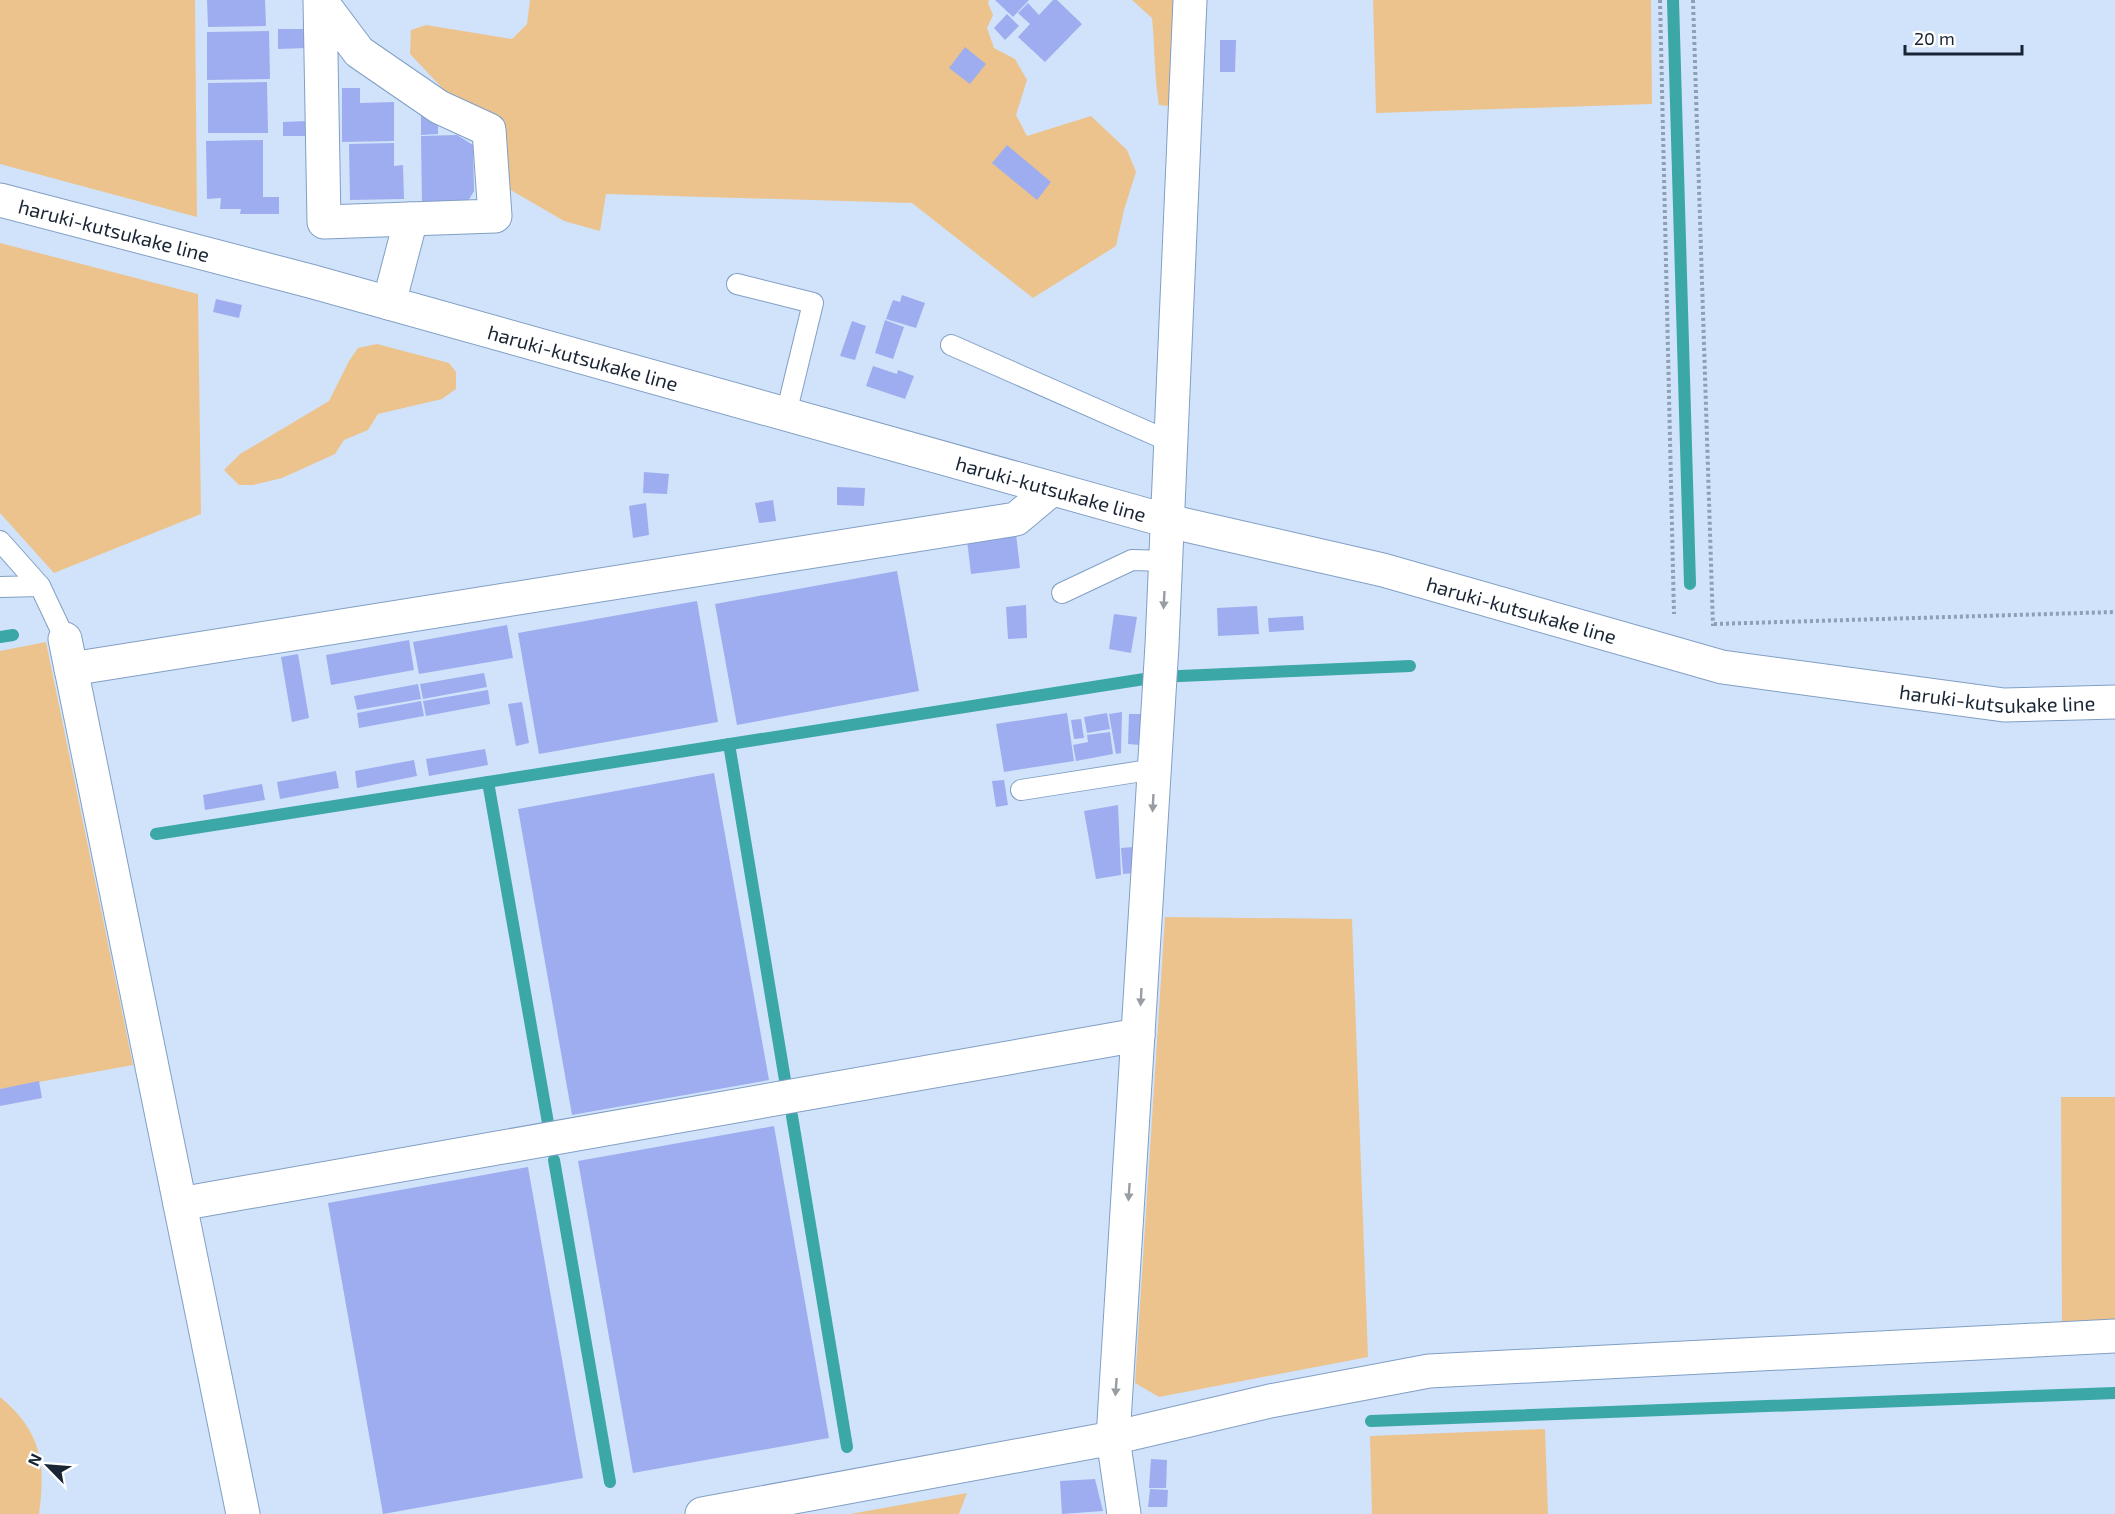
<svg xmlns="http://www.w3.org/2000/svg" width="2115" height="1514" font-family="'Exo 2',sans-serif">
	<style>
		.green { fill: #ecc38d }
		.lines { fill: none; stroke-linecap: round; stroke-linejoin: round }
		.stream { stroke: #3ba7a6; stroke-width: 12 }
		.building { fill: #9eadef }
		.service-casing { stroke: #819fc4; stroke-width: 22 }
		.minor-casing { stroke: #819fc4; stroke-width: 35 }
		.tertiary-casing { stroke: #819fc4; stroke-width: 35 }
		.secondary-casing { stroke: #819fc4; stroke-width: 35 }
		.path { stroke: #8e9fb3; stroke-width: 4; stroke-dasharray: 3 3; stroke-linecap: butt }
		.service { stroke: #fff; stroke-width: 20 }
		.minor { stroke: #fff; stroke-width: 33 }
		.tertiary { stroke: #fff; stroke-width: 33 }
		.secondary { stroke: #fff; stroke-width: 33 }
		.oneway { fill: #989da4 }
		.labels { text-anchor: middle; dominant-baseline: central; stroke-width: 4.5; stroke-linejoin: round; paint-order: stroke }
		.street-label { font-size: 20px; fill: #192534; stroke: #fff }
	</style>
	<rect width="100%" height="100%" fill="#d0e3fb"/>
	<g class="green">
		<path d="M0 0H195L197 217 0 164Z"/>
		<path d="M530 0H989L988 3 993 15 987 28 994 48 1015 59 1027 80 1016 115 1027 136 1091 116 1127 150 1136 172 1124 210 1116 246 1033 298 912 203 606 194 600 231 564 221 509 189 500 117 448 94 410 54 411 30 426 25 512 39 527 24Z"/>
		<path d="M1132 0H1175L1173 95 1167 106 1159 105C1154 76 1155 47 1152 18Z"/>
		<path d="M1373 0H1651L1652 104 1376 113Z"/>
		<path d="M0 243 198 294 201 514 54 573 0 513Z"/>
		<path d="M377 344 449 363 456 372V389L442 399 378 414 368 430 344 440 335 454 282 478 253 485H239L224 470 240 454 329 401 349 361 358 348Z"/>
		<path d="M46 642 133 1065 0 1089V651Z"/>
		<path d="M1165 917 1352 919 1368 1357 1159 1397 1135 1383Z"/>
		<path d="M2061 1097H2115V1328L2062 1330Z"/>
		<path d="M0 1397C41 1431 46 1463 39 1514H0Z"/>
		<path d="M1545 1429 1548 1514H1372L1370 1436Z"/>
		<path d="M967 1493 959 1514H850Z"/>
	</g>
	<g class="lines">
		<g class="stream">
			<path d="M1673 0 1690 584"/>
			<path d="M0 637 13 635"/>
			<path d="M729 744 785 1080"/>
			<path d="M488 782 548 1123"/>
			<path d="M156 834 1157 677 1410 666"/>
			<path d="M792 1116 847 1447"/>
			<path d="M554 1160 610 1482"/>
			<path d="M1371 1421 2115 1393"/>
		</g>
	</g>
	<g class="building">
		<path d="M207 0H265L266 26 208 27Z"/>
		<path d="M995 0H1029L1013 17Z"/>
		<path d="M1053 0H1057L1082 24 1045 62 1018 37 1030 24 1018 13 1028 3 1039 15Z"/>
		<path d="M1007 14 1019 26 1005 40 994 28Z"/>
		<path d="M278 29H305L306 48 278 49Z"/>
		<path d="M269 31 270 79 207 80V32Z"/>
		<path d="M1220 40H1236L1235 72H1220Z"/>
		<path d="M965 47 986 64 970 84 949 68Z"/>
		<path d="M267 82 268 133H208V83Z"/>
		<path d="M342 88H360V103L394 102V141L342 142Z"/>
		<path d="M421 112 438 121V134L421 135Z"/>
		<path d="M307 121V136H283V122Z"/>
		<path d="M457 135 473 145 474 191 467 203 422 204 421 136Z"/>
		<path d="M263 140V197H279V214H240L241 209H220L221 198 207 199 206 141Z"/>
		<path d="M394 143V166L403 165 404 199 350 200 349 144Z"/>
		<path d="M1007 145 1051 182 1037 200 992 163Z"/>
		<path d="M902 295 925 303 916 328 886 319 893 300 900 302Z"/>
		<path d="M216 299 242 305 239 318 213 312Z"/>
		<path d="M885 320 904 327 893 359 875 353Z"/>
		<path d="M852 321 866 326 855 360 840 356Z"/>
		<path d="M873 366 897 374 898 370 914 376 905 399 866 386Z"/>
		<path d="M644 472 669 474 667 494 643 493Z"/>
		<path d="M837 487 865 488 864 506 837 505Z"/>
		<path d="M773 500 776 521 759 523 755 503Z"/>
		<path d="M646 503 649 535 633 538 629 506Z"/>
		<path d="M1016 534 1020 568 971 574 967 540Z"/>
		<path d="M897 571 919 691 737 725 715 604Z"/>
		<path d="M697 601 718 722 539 754 518 633Z"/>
		<path d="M1026 605 1027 638 1008 639 1006 607Z"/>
		<path d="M1257 606 1259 634 1218 636 1217 608Z"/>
		<path d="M1114 614 1137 617 1131 653 1109 649Z"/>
		<path d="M1303 616 1304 630 1269 632 1268 618Z"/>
		<path d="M507 625 513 658 419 674 413 642Z"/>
		<path d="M409 640 414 670 331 685 326 655Z"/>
		<path d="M298 654 309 718 292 722 281 657Z"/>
		<path d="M484 673 487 687 423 699 420 684Z"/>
		<path d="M418 684 421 699 357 710 354 696Z"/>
		<path d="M488 690 490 704 426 716 423 701Z"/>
		<path d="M421 701 424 716 359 728 357 713Z"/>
		<path d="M522 702 529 743 516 746 508 704Z"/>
		<path d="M1122 712 1121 753 1116 754 1109 714Z"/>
		<path d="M1067 713 1074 761 1004 772 996 724Z"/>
		<path d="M1107 713 1110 729 1087 733 1084 717Z"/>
		<path d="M1129 714H1141L1140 745 1128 744Z"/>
		<path d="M1081 719 1084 738 1074 739 1071 720Z"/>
		<path d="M1110 732 1113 754 1076 761 1073 745 1088 742 1087 735Z"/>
		<path d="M485 749 488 765 429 776 426 759Z"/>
		<path d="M414 760 417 776 357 788 355 771Z"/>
		<path d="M336 771 339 788 280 799 277 782Z"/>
		<path d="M714 773 769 1080 572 1115 518 809Z"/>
		<path d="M1004 780 1008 805 996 807 992 781Z"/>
		<path d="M262 784 265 800 205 810 203 795Z"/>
		<path d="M1118 805 1121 875 1096 879 1084 811Z"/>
		<path d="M1133 847 1134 873 1123 874 1121 848Z"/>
		<path d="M39 1081 42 1098 0 1106V1089Z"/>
		<path d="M774 1126 829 1438 633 1473 578 1161Z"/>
		<path d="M528 1167 583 1478 383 1514 328 1203Z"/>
		<path d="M1151 1459 1167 1460 1166 1488H1149Z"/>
		<path d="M1095 1479 1103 1511 1062 1514 1060 1481Z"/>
		<path d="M1150 1489 1168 1490 1167 1507H1148Z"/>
	</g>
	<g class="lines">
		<defs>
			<g id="service">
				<path d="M737 284 813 303 786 414"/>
				<path d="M951 345 1171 442"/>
				<path d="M0 541 40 586 65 639"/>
				<path d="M0 587 40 586"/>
				<path d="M1062 593 1132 560 1166 561"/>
				<path d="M1021 790 1155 769"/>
			</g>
			<g id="minor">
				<path d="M320 0 359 52 439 107 489 130 495 216 324 222Z"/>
				<path d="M389 303 411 219"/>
				<path d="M65 639 243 1514"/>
				<path d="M71 669 1016 519 1052 489"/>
				<path d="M180 1204 1138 1035"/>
				<path d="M1113 1438 1270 1401 1429 1371 2115 1336"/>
				<path d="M1124 1514 1113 1438 1162 645 1190 0"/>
			</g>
			<path id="tertiary" d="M702 1514 1113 1438"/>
			<g id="secondary">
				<path id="s1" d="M0 200 310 281 1168 521 1383 570 1722 667 2004 705 2115 702"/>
			</g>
		</defs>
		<use href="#service" class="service-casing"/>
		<use href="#minor" class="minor-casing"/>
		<use href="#tertiary" class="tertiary-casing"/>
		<use href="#secondary" class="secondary-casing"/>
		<g class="path">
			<path d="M1660 0 1674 614"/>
			<path d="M1693 0 1713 626"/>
			<path d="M1714 624 2115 612"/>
		</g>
		<use href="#service" class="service"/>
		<use href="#minor" class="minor"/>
		<use href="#tertiary" class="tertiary"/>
		<use href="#secondary" class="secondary"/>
	</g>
	<defs><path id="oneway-solid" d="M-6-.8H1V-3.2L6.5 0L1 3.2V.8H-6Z" transform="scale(1.5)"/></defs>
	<g class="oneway">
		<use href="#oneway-solid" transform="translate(1164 600) rotate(93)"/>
		<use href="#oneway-solid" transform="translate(1153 803) rotate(93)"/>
		<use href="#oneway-solid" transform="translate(1141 997) rotate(93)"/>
		<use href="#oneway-solid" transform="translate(1129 1192) rotate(94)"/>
		<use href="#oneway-solid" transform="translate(1116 1387) rotate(94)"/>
	</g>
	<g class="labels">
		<g class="street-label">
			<text stroke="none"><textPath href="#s1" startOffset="118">haruki-kutsukake line</textPath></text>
			<text stroke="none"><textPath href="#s1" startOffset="604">haruki-kutsukake line</textPath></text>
			<text stroke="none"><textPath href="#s1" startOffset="1090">haruki-kutsukake line</textPath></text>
			<text stroke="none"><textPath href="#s1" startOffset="1576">haruki-kutsukake line</textPath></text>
			<text stroke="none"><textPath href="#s1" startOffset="2062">haruki-kutsukake line</textPath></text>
		</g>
	</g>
	<g transform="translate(48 1466) rotate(295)" stroke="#ffffff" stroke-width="4.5" paint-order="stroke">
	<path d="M0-4.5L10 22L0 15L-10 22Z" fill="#192534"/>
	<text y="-9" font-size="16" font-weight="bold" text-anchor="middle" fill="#192534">N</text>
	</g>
	<path d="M1905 45v9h117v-9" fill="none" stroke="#192534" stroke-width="3"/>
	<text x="1914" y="45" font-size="18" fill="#192534" stroke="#ffffff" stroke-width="4.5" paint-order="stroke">20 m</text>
</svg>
